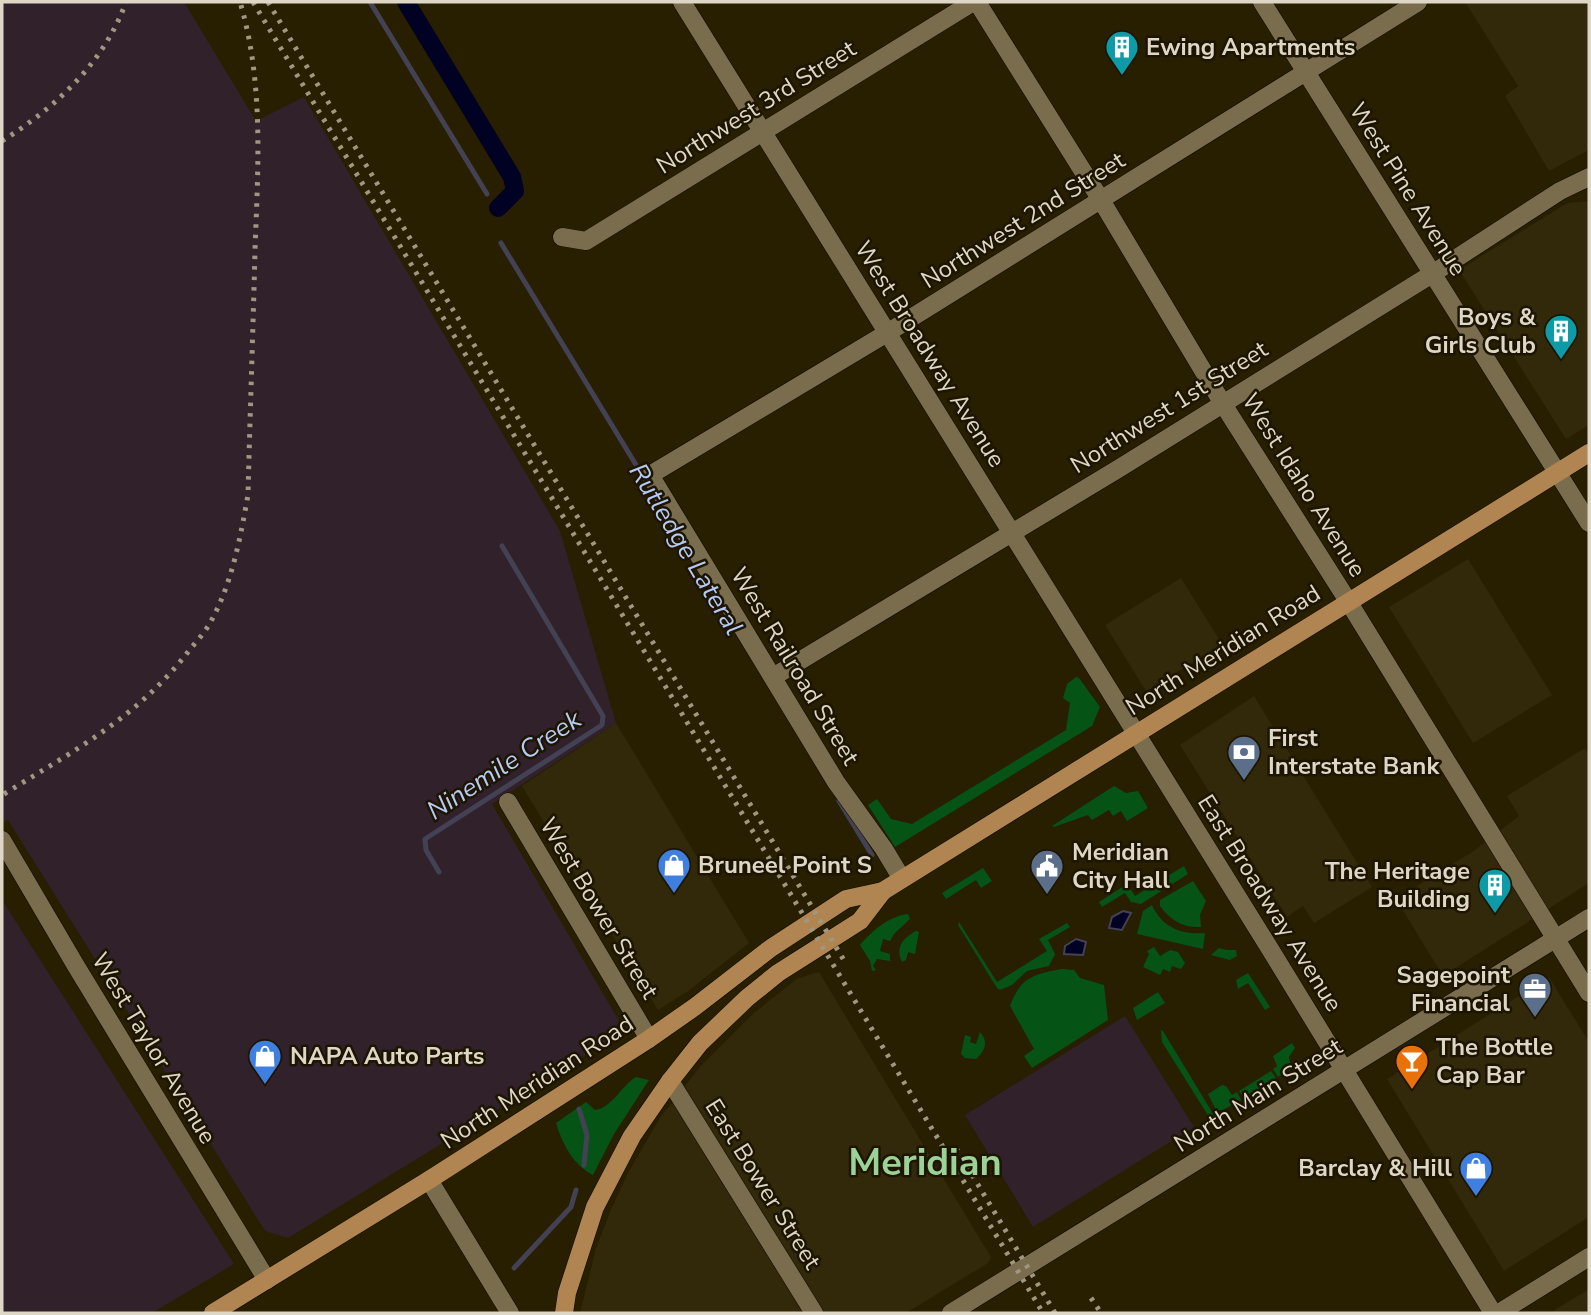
<svg xmlns="http://www.w3.org/2000/svg" width="1591" height="1315" font-family="'Nunito Sans',sans-serif">
	<style>
		.built { fill: #32280a }
		.industrial { fill: #31212b }
		.green { fill: #055416 }
		.water { fill: #000123; stroke: #434154; stroke-width: 2 }
		.lines { fill: none; stroke-linecap: round; stroke-linejoin: round }
		.stream { stroke: #434154; stroke-width: 5 }
		.canal { stroke: #000123; stroke-width: 18 }
		.minor-casing { stroke: #0f0800; stroke-width: 19 }
		.major-casing { stroke: #0f0800; stroke-width: 19 }
		.minor { stroke: #796d4d; stroke-width: 18 }
		.major { stroke: #b08551; stroke-width: 18 }
		.rail { stroke: #9f9781; stroke-width: 5; stroke-dasharray: 3.5 7; stroke-linecap: butt }
		.labels { text-anchor: middle; dominant-baseline: central; stroke-width: 5; stroke-linejoin: round; paint-order: stroke }
		.poi-label { font-size: 24px; font-weight: bold; fill: #ded7c5; stroke: #1d1501; text-anchor: start }
		.street-label { font-size: 24px; fill: #ded7c5; stroke: #1d1501 }
		.water-label { font-size: 26px; font-style: italic; fill: #b5caf4; stroke: #1d1501 }
		.town-label { font-size: 38px; font-weight: bold; fill: #9bd296; stroke: #1d1501 }
	</style>
	<rect width="100%" height="100%" fill="#281e00"/>
	<g class="built">
		<path d="M1465 2H1589V150L1549 171 1505 96 1518 86Z"/>
		<path d="M1589 201V425L1566 439 1459 270 1567 203Z"/>
		<path d="M1468 559 1552 695 1473 743 1389 607Z"/>
		<path d="M1181 578 1222 644 1146 691 1105 625Z"/>
		<path d="M1254 696 1372 887 1314 923 1303 906 1287 917 1180 745Z"/>
		<path d="M616 723 749 943 688 991 658 1010 522 786Z"/>
		<path d="M1585 748 1589 756V883L1443 976 1396 899 1472 852 1519 816 1507 796Z"/>
		<path d="M819 972 991 1257 988 1263 906 1313H580L596 1248 612 1207 629 1171 660 1118 699 1068 755 1012 798 978Z"/>
		<path d="M1549 977 1589 1042V1217L1504 1271 1387 1079Z"/>
		<path d="M1589 1289V1313H1550Z"/>
	</g>
	<g class="industrial">
		<path d="M2 2H184L256 121 304 97 560 531 616 723 492 804 625 1031 288 1238 265 1231 8 820 2 823Z"/>
		<path d="M2 900 234 1264 152 1313H2Z"/>
		<path d="M1125 1016 1194 1127 1033 1227 965 1115Z"/>
	</g>
	<g class="green">
		<path d="M1076 677 1079 678 1100 707 1092 726 895 847 868 805 877 799 891 819 912 824 1066 730 1070 703 1063 698 1067 684Z"/>
		<path d="M1114 786 1126 793 1138 791 1148 808 1127 821 1121 811 1113 816 1109 810 1092 820 1088 815 1054 827 1052 826Z"/>
		<path d="M1184 866 1188 874 1141 904 1131 902 1125 893 1102 907 1099 902 1127 884 1135 896Z"/>
		<path d="M983 868 992 881 981 888 976 880 946 899 942 893Z"/>
		<path d="M1193 881 1206 901 1200 915 1201 927C1183 928 1170 920 1160 906V900Z"/>
		<path d="M1152 905C1162 928 1183 935 1205 933L1203 949 1137 934 1143 911Z"/>
		<path d="M908 914 910 919 894 934 890 941 883 939 880 951 890 954V961L877 959 873 966 876 970 872 971 870 961 860 945C872 931 889 916 908 914Z"/>
		<path d="M959 922 997 982 1047 951 1039 939 1067 923 1070 927 1048 940 1055 954 1049 966 1027 971 1012 985 1000 990 997 988 958 925Z"/>
		<path d="M916 931 919 932 915 954 908 952 906 960 902 962C895 947 903 938 916 931Z"/>
		<path d="M1154 947 1160 956 1170 950 1178 952 1185 963 1181 969 1172 966 1170 972 1163 969 1160 975 1143 967 1149 954 1147 951Z"/>
		<path d="M1219 948 1226 950H1236L1237 956 1230 960 1211 955Z"/>
		<path d="M1062 969 1074 970 1080 978 1104 985 1108 1020 1032 1068 1024 1056 1034 1049 1010 1006C1020 978 1033 974 1062 969Z"/>
		<path d="M1248 973 1270 1007 1265 1010 1248 983 1238 989 1236 980Z"/>
		<path d="M1158 992 1165 1003 1137 1020 1133 1008Z"/>
		<path d="M1161 1030 1163 1031 1215 1117H1209L1162 1042Z"/>
		<path d="M980 1032C989 1042 985 1051 976 1059L965 1058 961 1054 965 1035 971 1037 970 1042 976 1044Z"/>
		<path d="M1292 1043 1295 1048 1289 1057 1291 1069 1278 1077 1273 1069 1277 1066 1273 1056Z"/>
		<path d="M1271 1071 1276 1078 1243 1098 1239 1091Z"/>
		<path d="M636 1077 649 1080 614 1134 593 1175C573 1165 562 1143 556 1123L586 1102 595 1110C612 1108 621 1086 636 1077Z"/>
		<path d="M1222 1085 1226 1086 1232 1095 1237 1092 1241 1100 1223 1110H1216L1208 1094Z"/>
	</g>
	<g class="water">
		<path d="M1123 911 1131 913 1122 930 1109 928 1112 917Z"/>
		<path d="M1076 939 1086 942 1083 955 1064 954 1065 946Z"/>
	</g>
	<g class="lines">
		<g class="stream">
			<path d="M370 2 487 194"/>
			<path d="M501 243 644 478"/>
			<path d="M839 801 872 855"/>
			<path d="M439 872 426 850 425 839 602 725 603 716 502 546"/>
			<path d="M579 1109 587 1135 584 1165"/>
			<path d="M514 1268 571 1207 576 1190"/>
		</g>
		<path class="canal" d="M406 2 512 177 515 191 498 208"/>
		<defs>
			<g id="minor">
				<path d="M682 2 1270 949 1493 1313"/>
				<path d="M977 2 1101 200 1223 404 1348 601 1589 993"/>
				<path d="M1262 2 1589 523"/>
				<path d="M562 237 586 241 973 2"/>
				<path d="M773 677 1118 469 1432 274 1560 191 1589 177"/>
				<path d="M508 802 649 1039"/>
				<path d="M2 840 76 966 267 1280"/>
				<path d="M902 879 884 849 836 782 650 475 887 333 1418 2"/>
				<path d="M670 1081 814 1313"/>
				<path d="M429 1180 510 1313"/>
				<path d="M951 1313 1589 918"/>
				<path d="M1499 1313 1589 1257"/>
			</g>
			<g id="major">
				<path d="M213 1313 429 1180 649 1039 696 1006 771 948 846 899 883 891 1589 453"/>
				<path d="M564 1313 567 1293 595 1207 632 1136 670 1081 700 1043 747 998 778 973 860 921 883 891"/>
			</g>
		</defs>
		<use href="#minor" class="minor-casing"/>
		<use href="#major" class="major-casing"/>
		<use href="#minor" class="minor"/>
		<use href="#major" class="major"/>
		<g class="rail">
			<path d="M253 2 1043 1313"/>
			<path d="M268 2 845 962"/>
			<path d="M2 141C56 107 104 63 126 2"/>
			<path d="M4 794C75 750 140 716 191 648 198 640 205 632 210 623 232 584 240 539 248 495 250 414 253 332 255 250 258 168 264 82 240 2"/>
			<path d="M956 1148 1055 1313"/>
			<path d="M1091 1298 1101 1313"/>
		</g>
	</g>
	<defs>
		<symbol id="building-pin" viewBox="-11 -11 22 30"><path d="M0 17L-7.5 6A9.5 9.5 0 1 1 7.5 6Z" fill="#0f9aa8" stroke="#1d1501"/><path d="M-4-6H4V6H1V3H-1V6H-4ZM-2.5-4.3h1.7v1.8h-1.7ZM.8-4.3h1.7v1.8H.8ZM-2.5-1h1.7V.8h-1.7ZM.8-1h1.7V.8H.8Z" fill="#fff"/></symbol>
		<symbol id="bank-pin" viewBox="-11 -11 22 30"><path d="M0 17L-7.5 6A9.5 9.5 0 1 1 7.5 6Z" fill="#5c6f8a" stroke="#1d1501"/><path d="M-6-4H6V4H-6ZM0-2.3a2.3 2.3 0 1 0 0 4.6a2.3 2.3 0 1 0 0-4.6Z" fill="#fff"/></symbol>
		<symbol id="shop-pin" viewBox="-11 -11 22 30"><path d="M0 17L-7.5 6A9.5 9.5 0 1 1 7.5 6Z" fill="#3f7fe0" stroke="#1d1501"/><path d="M-5-2.5h2.3a2.7 3.5 0 0 1 5.4 0H5L5.5 6h-11ZM-1.5-2.5h3a1.5 2.3 0 0 0-3 0Z" fill="#fff"/></symbol>
		<symbol id="civic-pin" viewBox="-11 -11 22 30"><path d="M0 17L-7.5 6A9.5 9.5 0 1 1 7.5 6Z" fill="#5c6f8a" stroke="#1d1501"/><path d="M-.6-6.5H3V-4.5H.6V-3L4-1V1h2V6H-6V1h2V-1L-.6-3ZM-1.2 2.5V6h2.4V2.5Z" fill="#fff"/></symbol>
		<symbol id="office-pin" viewBox="-11 -11 22 30"><path d="M0 17L-7.5 6A9.5 9.5 0 1 1 7.5 6Z" fill="#5c6f8a" stroke="#1d1501"/><path d="M-6-3h4V-5.5h4V-3h4V5H-6ZM-1-4.5V-3h2v-1.5ZM-6 0V1H6V0Z" fill="#fff"/></symbol>
		<symbol id="bar-pin" viewBox="-11 -11 22 30"><path d="M0 17L-7.5 6A9.5 9.5 0 1 1 7.5 6Z" fill="#e8710a" stroke="#1d1501"/><path d="M-6-5H6L.8 .8V4.5H3.5V6h-7V4.5H-.8V.8Z" fill="#fff"/></symbol>
	</defs>
	<g fill-rule="evenodd">
		<use href="#building-pin" x="1103" y="28" width="38" height="52"/>
		<use href="#building-pin" x="1542" y="312" width="38" height="52"/>
		<use href="#bank-pin" x="1225" y="733" width="38" height="52"/>
		<use href="#shop-pin" x="655" y="846" width="38" height="52"/>
		<use href="#civic-pin" x="1028" y="847" width="38" height="52"/>
		<use href="#building-pin" x="1476" y="866" width="38" height="52"/>
		<use href="#office-pin" x="1516" y="970" width="38" height="52"/>
		<use href="#shop-pin" x="246" y="1037" width="38" height="52"/>
		<use href="#bar-pin" x="1393" y="1042" width="38" height="52"/>
		<use href="#shop-pin" x="1457" y="1149" width="38" height="52"/>
	</g>
	<g class="labels">
		<g class="poi-label">
			<text x="1146" y="47">Ewing Apartments</text>
			<text x="1536" y="317" text-anchor="end">Boys &amp;<tspan x="1536" dy="28">Girls Club</tspan></text>
			<text x="1268" y="738">First<tspan x="1268" dy="28">Interstate Bank</tspan></text>
			<text x="1072" y="852">Meridian<tspan x="1072" dy="28">City Hall</tspan></text>
			<text x="698" y="865">Bruneel Point S</text>
			<text x="1470" y="871" text-anchor="end">The Heritage<tspan x="1470" dy="28">Building</tspan></text>
			<text x="1510" y="975" text-anchor="end">Sagepoint<tspan x="1510" dy="28">Financial</tspan></text>
			<text x="1436" y="1047">The Bottle<tspan x="1436" dy="28">Cap Bar</tspan></text>
			<text x="290" y="1056">NAPA Auto Parts</text>
			<text x="1452" y="1168" text-anchor="end">Barclay &amp; Hill</text>
		</g>
		<g class="street-label">
			<text transform="translate(756 107) rotate(-32)">Northwest 3rd Street</text>
			<text transform="translate(1408 189) rotate(58)">West Pine Avenue</text>
			<text transform="translate(1023 220) rotate(-32)">Northwest 2nd Street</text>
			<text transform="translate(930 354) rotate(58)">West Broadway Avenue</text>
			<text transform="translate(1169 407) rotate(-32)">Northwest 1st Street</text>
			<text transform="translate(1304 485) rotate(58)">West Idaho Avenue</text>
			<text transform="translate(1223 650) rotate(-32)">North Meridian Road</text>
			<text transform="translate(795 666) rotate(59)">West Railroad Street</text>
			<text transform="translate(1270 903) rotate(58)">East Broadway Avenue</text>
			<text transform="translate(599 908) rotate(59)">West Bower Street</text>
			<text transform="translate(154 1048) rotate(59)">West Taylor Avenue</text>
			<text transform="translate(537 1082) rotate(-33)">North Meridian Road</text>
			<text transform="translate(1258 1095) rotate(-32)">North Main Street</text>
			<text transform="translate(763 1184) rotate(58)">East Bower Street</text>
		</g>
		<g class="water-label">
			<text transform="translate(686 549) rotate(59)">Rutledge Lateral</text>
			<text transform="translate(504 765) rotate(-33)">Ninemile Creek</text>
		</g>
		<g class="town-label">
			<text x="925" y="1162">Meridian</text>
		</g>
	</g>
	<rect width="1591" height="1315" fill="none" stroke="#ded7c5" stroke-width="7"/>
</svg>
